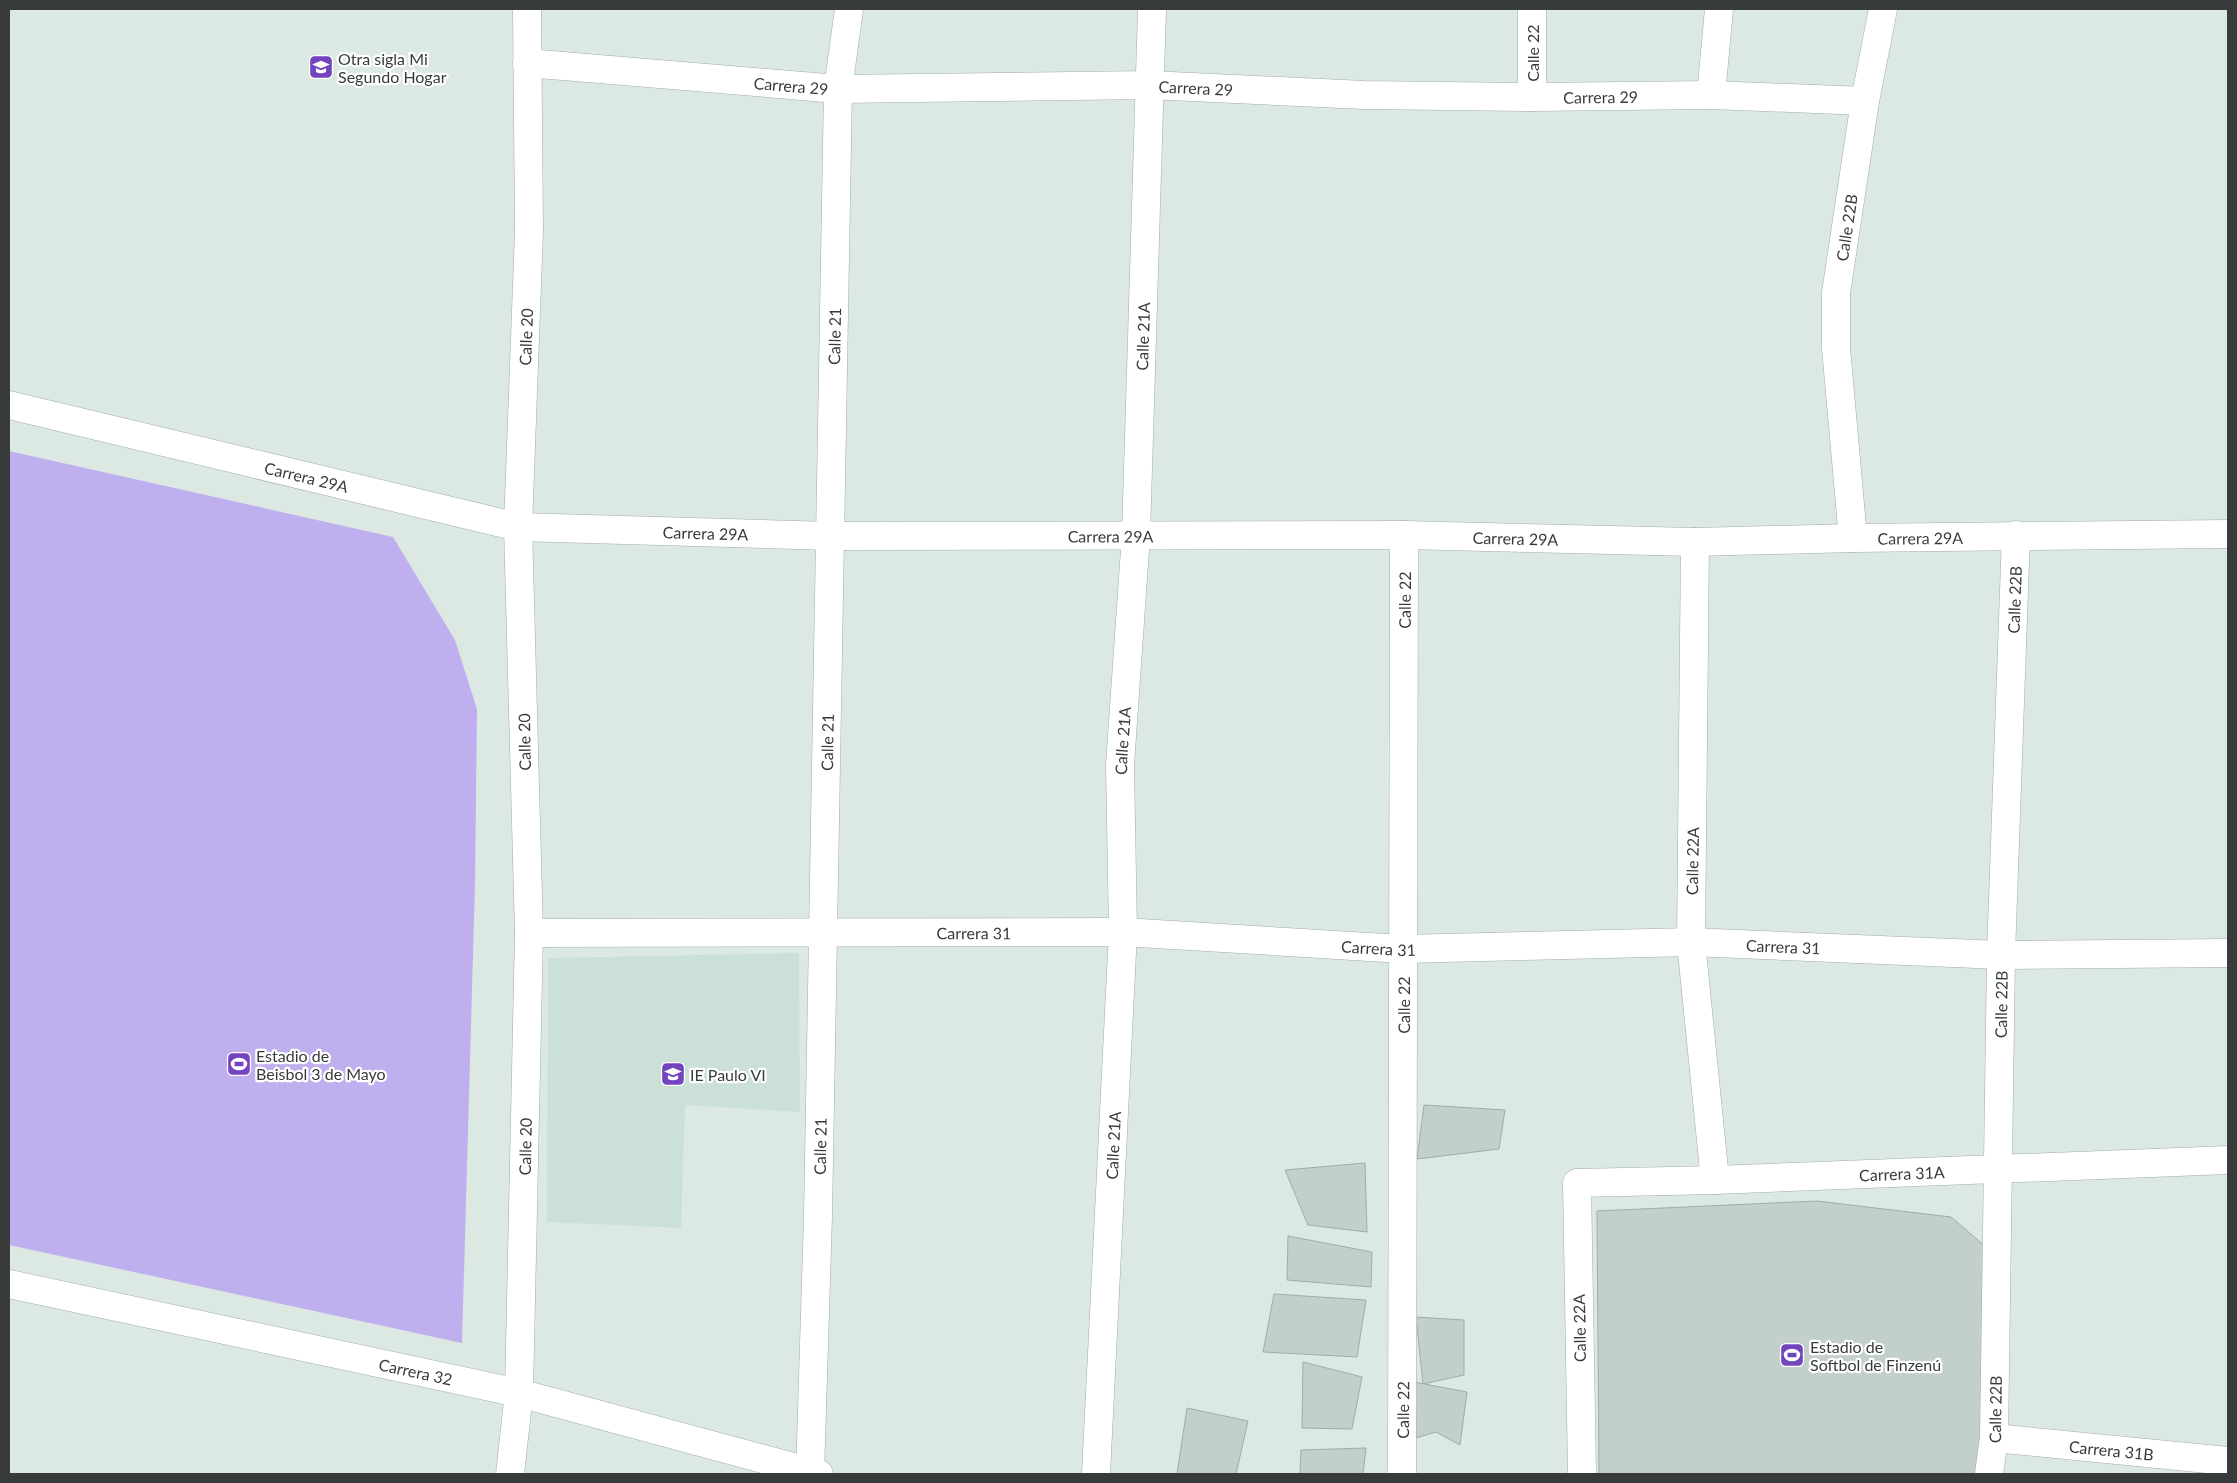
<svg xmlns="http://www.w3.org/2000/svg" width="2237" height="1483" font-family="Lato,sans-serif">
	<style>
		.built { fill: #cbe1d8 }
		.green { fill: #c0afef }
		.building { fill: #c2cfca; stroke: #a0aca7 }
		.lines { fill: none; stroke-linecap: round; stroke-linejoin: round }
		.minor-casing { stroke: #a1ada8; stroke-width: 29 }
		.minor { stroke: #fff; stroke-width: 28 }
		.labels { text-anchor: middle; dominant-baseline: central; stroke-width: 4.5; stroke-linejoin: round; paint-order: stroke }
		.street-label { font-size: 16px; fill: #373c3a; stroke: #fff }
		.poi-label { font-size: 16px; fill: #373c3a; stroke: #fff; text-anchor: start }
	</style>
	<rect width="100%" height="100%" fill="#dce9e3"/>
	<path class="built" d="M799 953 800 1112 685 1105 681 1228 547 1222 548 958Z"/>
	<path class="green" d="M9 451 393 537 455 640 477 709 475 884 462 1343 9 1245Z"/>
	<g class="building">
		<path d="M1424 1105 1505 1110 1499 1149 1417 1159Z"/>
		<path d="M1365 1163 1367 1232 1308 1225 1285 1170Z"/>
		<path d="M1817 1201 1951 1217 1986 1247 1983 1425 1975 1474H1599L1597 1211Z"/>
		<path d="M1288 1236 1372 1252 1371 1287 1287 1280Z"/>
		<path d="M1274 1294 1366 1300 1357 1357 1263 1352Z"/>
		<path d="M1416 1317 1464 1320V1375L1423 1384Z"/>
		<path d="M1303 1362 1362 1377 1352 1429 1302 1428Z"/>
		<path d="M1414 1382 1467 1392 1460 1445 1436 1432 1402 1442Z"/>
		<path d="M1187 1408 1248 1421 1236 1474H1177Z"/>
		<path d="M1366 1448 1363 1474H1300L1301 1450Z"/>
	</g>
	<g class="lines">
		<defs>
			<g id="minor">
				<path id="s1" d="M527 63 838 89 1149 85 1364 95 1532 97 1711 95 1865 101"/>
				<path d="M1711 95 1719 9"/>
				<path d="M1532 97V9"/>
				<path id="s2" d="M9 405 518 527 831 536 1404 535 1695 542 1853 538 2228 534"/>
				<path id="s3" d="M1853 538 1836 348V293L1865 101 1883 9"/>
				<path d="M1695 542 1691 942 1715 1180"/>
				<path id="s4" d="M529 933 1123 932 1402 949 1691 942 2001 955 2228 953"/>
				<path id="s5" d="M9 1284 519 1393 819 1474"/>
				<path id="s6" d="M1994 1438 2228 1461"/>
				<path id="s7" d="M510 1474 519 1393 529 933 518 527 529 231 527 9"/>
				<path id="s8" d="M810 1474 818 1216 838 89 849 9"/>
				<path id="s9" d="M1096 1474 1123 932 1120 765 1136 535 1152 9"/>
				<path id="s10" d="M1402 1474 1404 535"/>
				<path id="s11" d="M1582 1474 1577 1183 1715 1180 2228 1160"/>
				<path id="s12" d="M1989 1474 1994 1438 2001 955 2016 535"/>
			</g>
		</defs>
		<use href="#minor" class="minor-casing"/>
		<use href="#minor" class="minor"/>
	</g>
	<defs>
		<symbol id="school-square" viewBox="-11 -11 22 22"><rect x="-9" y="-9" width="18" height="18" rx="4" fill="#7245be" stroke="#fff"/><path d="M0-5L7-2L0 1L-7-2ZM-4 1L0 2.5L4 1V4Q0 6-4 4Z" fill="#fff"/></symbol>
		<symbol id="stadium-square" viewBox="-11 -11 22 22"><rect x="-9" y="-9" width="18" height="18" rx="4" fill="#7245be" stroke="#fff"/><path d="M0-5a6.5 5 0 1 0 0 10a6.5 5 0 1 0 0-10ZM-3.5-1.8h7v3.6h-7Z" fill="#fff"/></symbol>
	</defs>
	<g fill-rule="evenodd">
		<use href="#school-square" x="307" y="53" width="28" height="28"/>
		<use href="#stadium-square" x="225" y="1050" width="28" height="28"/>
		<use href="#school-square" x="659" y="1060" width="28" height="28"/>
		<use href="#stadium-square" x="1778" y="1341" width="28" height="28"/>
	</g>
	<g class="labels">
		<g class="street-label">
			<text transform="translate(1532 53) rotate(-90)">Calle 22</text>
			<text stroke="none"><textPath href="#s1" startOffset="265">Carrera 29</textPath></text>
			<text stroke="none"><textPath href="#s1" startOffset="670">Carrera 29</textPath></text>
			<text stroke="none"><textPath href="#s1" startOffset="1075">Carrera 29</textPath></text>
			<text stroke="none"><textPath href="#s3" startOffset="312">Calle 22B</textPath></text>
			<text stroke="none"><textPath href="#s8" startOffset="1138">Calle 21</textPath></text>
			<text stroke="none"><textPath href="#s7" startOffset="1138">Calle 20</textPath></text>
			<text stroke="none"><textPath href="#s9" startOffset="1139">Calle 21A</textPath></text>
			<text stroke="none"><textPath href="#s2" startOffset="306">Carrera 29A</textPath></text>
			<text stroke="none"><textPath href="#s2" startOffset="711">Carrera 29A</textPath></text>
			<text stroke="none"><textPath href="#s2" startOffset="1116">Carrera 29A</textPath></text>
			<text stroke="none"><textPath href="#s2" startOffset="1926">Carrera 29A</textPath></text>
			<text stroke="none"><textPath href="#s2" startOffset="1521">Carrera 29A</textPath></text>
			<text stroke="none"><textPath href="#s10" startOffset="874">Calle 22</textPath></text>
			<text stroke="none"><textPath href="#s12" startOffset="875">Calle 22B</textPath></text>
			<text stroke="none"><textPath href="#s8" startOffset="732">Calle 21</textPath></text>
			<text transform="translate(524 742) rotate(-91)">Calle 20</text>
			<text stroke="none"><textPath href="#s9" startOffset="734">Calle 21A</textPath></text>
			<text transform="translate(1692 861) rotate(-89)">Calle 22A</text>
			<text stroke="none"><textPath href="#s4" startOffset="445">Carrera 31</textPath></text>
			<text stroke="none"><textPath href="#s4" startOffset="850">Carrera 31</textPath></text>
			<text stroke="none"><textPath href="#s4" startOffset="1255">Carrera 31</textPath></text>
			<text stroke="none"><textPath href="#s10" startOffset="469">Calle 22</textPath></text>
			<text stroke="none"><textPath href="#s12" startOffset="470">Calle 22B</textPath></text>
			<text stroke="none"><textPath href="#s8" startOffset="328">Calle 21</textPath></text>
			<text stroke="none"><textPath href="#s9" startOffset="329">Calle 21A</textPath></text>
			<text stroke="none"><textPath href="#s7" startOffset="328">Calle 20</textPath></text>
			<text stroke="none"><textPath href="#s11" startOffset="616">Carrera 31A</textPath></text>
			<text transform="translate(1579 1328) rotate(-91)">Calle 22A</text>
			<text stroke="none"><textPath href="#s5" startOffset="416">Carrera 32</textPath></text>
			<text stroke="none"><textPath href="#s10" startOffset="64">Calle 22</textPath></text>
			<text stroke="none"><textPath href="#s12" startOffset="65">Calle 22B</textPath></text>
			<text stroke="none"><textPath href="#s6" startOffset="118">Carrera 31B</textPath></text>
		</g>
		<g class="poi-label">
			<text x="338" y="58">Otra sigla Mi<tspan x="338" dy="18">Segundo Hogar</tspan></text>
			<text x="256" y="1055">Estadio de<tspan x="256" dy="18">Beisbol 3 de Mayo</tspan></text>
			<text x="690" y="1074">IE Paulo VI</text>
			<text x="1810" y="1346">Estadio de<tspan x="1810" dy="18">Softbol de Finzenú</tspan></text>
		</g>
	</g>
	<rect width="2237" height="1483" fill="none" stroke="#373c3a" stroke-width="20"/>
</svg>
